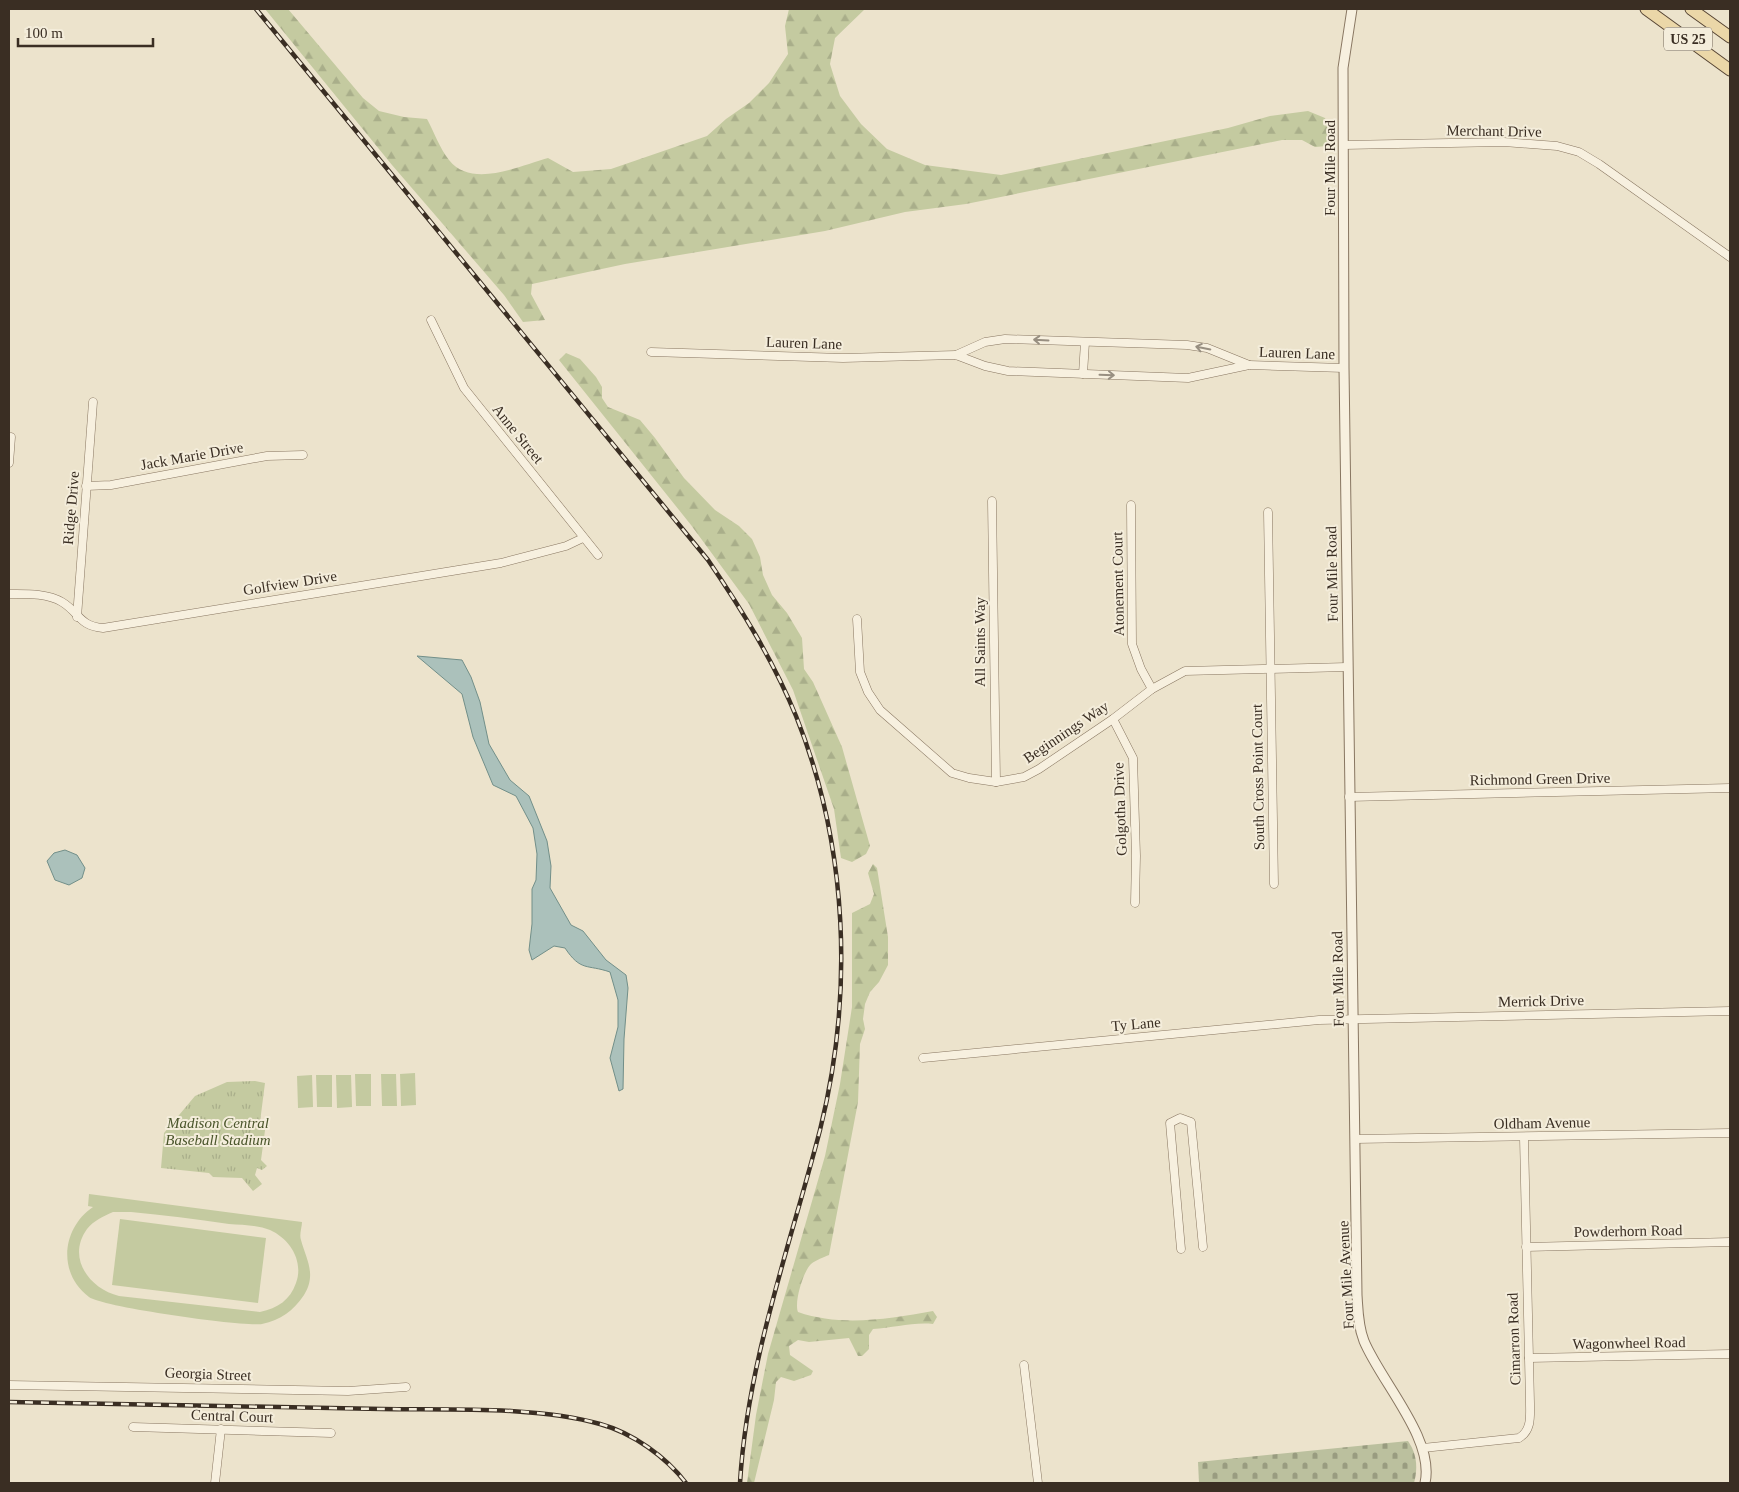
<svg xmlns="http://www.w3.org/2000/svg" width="1739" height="1492" font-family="Georgia,serif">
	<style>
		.forest { fill: url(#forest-firs) }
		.cemetery { fill: url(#cemetery-stones) }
		.park { fill: url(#park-tufts) }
		.pitch { fill: #c4caa0; fill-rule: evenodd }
		.water { fill: #abc1bb; stroke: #728f89 }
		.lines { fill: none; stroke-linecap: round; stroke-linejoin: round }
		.minor-casing { stroke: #887661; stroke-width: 9 }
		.tertiary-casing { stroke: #887661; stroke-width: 11 }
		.primary-casing { stroke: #574534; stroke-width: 13 }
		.minor { stroke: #f7f0df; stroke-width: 8 }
		.tertiary { stroke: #f7f0df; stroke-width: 9 }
		.primary { stroke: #ebd7a8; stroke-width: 11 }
		.rail-casing { stroke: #3a2e23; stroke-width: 4.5 }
		.rail { stroke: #f4eddb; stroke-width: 2.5; stroke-dasharray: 8; stroke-linecap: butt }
		.oneway { stroke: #988f81 }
		.labels { text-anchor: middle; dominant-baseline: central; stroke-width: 4; stroke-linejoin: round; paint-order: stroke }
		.shield { fill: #f4eddb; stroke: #72675a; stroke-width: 1 }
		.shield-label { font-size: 14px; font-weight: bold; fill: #3a2e23 }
		.street-label { font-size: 15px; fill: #3a2e23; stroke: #f4eddb }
		.park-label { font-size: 15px; font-style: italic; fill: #4a552b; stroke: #f4eddb }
	</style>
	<defs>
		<pattern id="forest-firs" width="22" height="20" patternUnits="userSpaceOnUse" patternTransform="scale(1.25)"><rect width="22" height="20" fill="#c4caa0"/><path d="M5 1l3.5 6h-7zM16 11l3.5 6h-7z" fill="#a9ae8a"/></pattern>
		<pattern id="cemetery-stones" width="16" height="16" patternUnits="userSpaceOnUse" patternTransform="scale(1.25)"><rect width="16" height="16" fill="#bbc09e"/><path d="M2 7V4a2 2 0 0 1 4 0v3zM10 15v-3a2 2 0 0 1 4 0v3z" fill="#999c80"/></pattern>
		<pattern id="park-tufts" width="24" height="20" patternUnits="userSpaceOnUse" patternTransform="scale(1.25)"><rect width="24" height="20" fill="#c4caa0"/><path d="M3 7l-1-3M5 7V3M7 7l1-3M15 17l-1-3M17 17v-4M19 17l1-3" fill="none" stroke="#a9ae8a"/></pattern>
	</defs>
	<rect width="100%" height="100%" fill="#ece3cc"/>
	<g class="forest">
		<path d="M265 9H288L363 98 379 111 404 117 427 119C434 132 440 149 449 160 472 189 519 166 548 158L573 172 611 169 707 136 726 119 749 103 769 83 788 54 785 26 789 9H865L835 38 830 64 840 96 861 124 887 149 925 165 1001 175 1228 128 1270 116 1308 111 1325 118 1330 130 1327 146 1315 147 1302 140H1282L966 204 905 212 825 231 625 264 532 284 531 294 545 320 523 322 504 295 392 165Z"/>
		<path d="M566 353 580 359 596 377 602 387V398L608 407 640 420 655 438 684 478 715 510 739 526 752 539 760 557 763 575 772 595 787 613 802 638 804 669 813 682 842 747 870 846 866 854 852 862 841 858 834 809 793 690 749 604 691 525 559 360Z"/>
		<path d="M873 864 877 868 888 937V965L879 982 870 992 865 1004 863 1019 865 1029 860 1044 858 1102 829 1255C824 1257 816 1260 811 1264 803 1272 794 1302 798 1312 841 1327 889 1319 933 1311L937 1317 933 1324C913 1322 893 1328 873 1329L869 1335V1349L862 1356H858L849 1338 809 1342 798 1340 789 1346 790 1355 813 1371 811 1375 794 1381 781 1377 776 1382 774 1400 754 1483H747L756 1415 768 1354 825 1156 840 1084 852 1007V913L870 904 874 894 868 873Z"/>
	</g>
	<path class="cemetery" d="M1408 1441C1417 1454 1418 1468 1414 1483H1199L1198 1462Z"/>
	<path class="park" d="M255 1081 265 1083 260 1122 266 1123 261 1160 267 1166 262 1170 257 1168 255 1175 262 1184 253 1191 242 1178 213 1177 209 1173 161 1168 164 1133 195 1096 227 1082Z"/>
	<g class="pitch">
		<path d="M415 1073 416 1105 401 1106 400 1074Z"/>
		<path d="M355 1074H371V1106H356Z"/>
		<path d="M381 1074H396L397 1106H382Z"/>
		<path d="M312 1075 313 1107 298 1108 297 1076Z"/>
		<path d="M316 1075H332V1107H317Z"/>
		<path d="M336 1075H351L352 1107 337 1108Z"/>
		<path d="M89 1194 302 1222C302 1227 299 1235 301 1240 306 1259 317 1274 304 1295 293 1311 281 1320 262 1324 244 1327 102 1307 89 1297 57 1273 62 1228 93 1207L88 1206ZM113 1212H131C163 1215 196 1219 229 1224 242 1225 258 1225 270 1230 290 1239 304 1261 296 1283 290 1300 278 1308 260 1312L119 1296C90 1289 66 1258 87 1229 93 1221 104 1216 113 1212Z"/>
		<path d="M120 1219 266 1238 258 1303 112 1285Z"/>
	</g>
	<g class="water">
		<path d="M417 656 462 660 471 677 480 702 489 744 510 780 529 796 547 841 551 866 550 888 571 925 583 931 606 960 626 975 628 988 624 1039 623 1089 619 1091 610 1058 618 1027V1000L610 972C587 964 581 972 565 948L554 946 532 960 529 950 532 924V889L536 880 537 854 533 828 516 796 493 785 473 737 462 694Z"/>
		<path d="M65 850 77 855 85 868 82 878 69 885 55 880 47 861 54 853Z"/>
	</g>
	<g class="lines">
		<defs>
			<g id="minor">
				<path d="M1343 145 1504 142 1557 146 1579 152 1599 164 1730 257"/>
				<path d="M431 320 464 388 598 555"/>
				<path d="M651 352 843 358 956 355 985 366 1008 371 1188 378 1249 365 1344 368"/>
				<path d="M956 355 985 342 1005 339 1187 345 1207 348 1249 365"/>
				<path d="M1083 374 1085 342"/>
				<path d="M9 463 11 437"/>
				<path d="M86 486 111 485 267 456 303 455"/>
				<path d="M992 501 996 782"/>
				<path d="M1131 505 1132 644 1141 669 1152 689"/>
				<path d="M1268 512 1274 884"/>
				<path d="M9 594C26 594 47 593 62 602 80 613 79 626 103 628L501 563 566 546 583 538"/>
				<path d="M77 617 93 402"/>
				<path d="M857 619 860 672 868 692 880 710 952 773 969 778 996 782 1024 777 1039 769 1113 719 1152 689 1185 671 1347 667"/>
				<path d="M1113 719 1133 758 1136 856 1135 903"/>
				<path d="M1349 797 1730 788"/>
				<path d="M923 1058 1319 1020 1730 1011"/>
				<path d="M1355 1139 1730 1133"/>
				<path d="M1526 1247 1730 1242"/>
				<path d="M1181 1249 1170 1123 1180 1118 1191 1122 1203 1247"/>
				<path d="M1529 1358 1730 1354"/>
				<path d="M1024 1365 1038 1483"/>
				<path d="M9 1385 348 1391 406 1387"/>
				<path d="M133 1427 331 1433"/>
				<path d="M1423 1448 1519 1438C1532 1430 1530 1416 1530 1403L1524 1138"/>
				<path d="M215 1483 221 1429"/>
			</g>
			<path id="tertiary" d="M1352 9 1343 68 1344 368 1357 1295C1358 1310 1358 1326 1364 1341 1381 1382 1435 1439 1425 1483"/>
			<g id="primary">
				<path d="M1646 9 1730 70"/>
				<path d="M1691 9 1730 37"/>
			</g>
		</defs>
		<use href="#minor" class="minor-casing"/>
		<use href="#tertiary" class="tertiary-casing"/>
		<use href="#primary" class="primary-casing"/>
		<use href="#minor" class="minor"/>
		<use href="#tertiary" class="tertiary"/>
		<use href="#primary" class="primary"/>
		<defs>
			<g id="rail">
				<path d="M256 9 708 560C742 610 773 660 796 716 848 846 854 994 820 1130 790 1246 747 1363 740 1483"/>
				<path d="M9 1402C133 1404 258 1407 382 1409 448 1410 538 1406 600 1424 633 1433 666 1457 686 1483"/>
			</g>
		</defs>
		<use href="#rail" class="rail-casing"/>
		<use href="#rail" class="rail"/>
	</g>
	<defs><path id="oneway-shaft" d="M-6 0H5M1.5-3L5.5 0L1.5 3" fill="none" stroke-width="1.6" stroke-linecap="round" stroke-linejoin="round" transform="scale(1.25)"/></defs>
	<g class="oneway">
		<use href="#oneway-shaft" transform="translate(1041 340) rotate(-177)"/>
		<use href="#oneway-shaft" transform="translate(1203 348) rotate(-169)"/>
		<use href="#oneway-shaft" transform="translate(1107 375) rotate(2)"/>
	</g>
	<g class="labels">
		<rect class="shield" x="1664" y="27.5" width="48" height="23" rx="4"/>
		<g class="shield-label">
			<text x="1688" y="39">US 25</text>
		</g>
		<g class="street-label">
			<text transform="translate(1494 131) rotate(1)">Merchant Drive</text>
			<text transform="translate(1330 168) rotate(-90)">Four Mile Road</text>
			<text transform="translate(804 343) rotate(2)">Lauren Lane</text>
			<text transform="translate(1297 353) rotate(2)">Lauren Lane</text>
			<text transform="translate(518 434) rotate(51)">Anne Street</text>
			<text transform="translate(192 456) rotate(-10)">Jack Marie Drive</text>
			<text transform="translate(71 508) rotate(-85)">Ridge Drive</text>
			<text transform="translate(1332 574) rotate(-91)">Four Mile Road</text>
			<text transform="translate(290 583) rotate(-9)">Golfview Drive</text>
			<text transform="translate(1118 584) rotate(-91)">Atonement Court</text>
			<text transform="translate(980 642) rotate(-90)">All Saints Way</text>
			<text transform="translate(1066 732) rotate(-34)">Beginnings Way</text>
			<text transform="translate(1258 777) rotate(-91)">South Cross Point Court</text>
			<text transform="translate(1540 779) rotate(-1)">Richmond Green Drive</text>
			<text transform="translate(1120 809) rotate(-92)">Golgotha Drive</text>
			<text transform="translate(1338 979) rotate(-91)">Four Mile Road</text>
			<text transform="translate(1541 1001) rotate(-1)">Merrick Drive</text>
			<text transform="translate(1136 1024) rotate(-5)">Ty Lane</text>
			<text transform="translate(1542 1123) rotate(-1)">Oldham Avenue</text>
			<text transform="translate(1628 1231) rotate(-1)">Powderhorn Road</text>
			<text transform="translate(1346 1275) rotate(-93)">Four Mile Avenue</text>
			<text transform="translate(1514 1339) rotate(-92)">Cimarron Road</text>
			<text transform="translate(1629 1343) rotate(-1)">Wagonwheel Road</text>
			<text transform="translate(208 1374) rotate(2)">Georgia Street</text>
			<text transform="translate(232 1416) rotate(2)">Central Court</text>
		</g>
		<g class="park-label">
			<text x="218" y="1123">Madison Central<tspan x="218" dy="17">Baseball Stadium</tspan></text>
		</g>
	</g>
	<rect width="1739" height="1492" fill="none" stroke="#3a2e23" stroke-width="20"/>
	<path d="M18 38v8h135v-8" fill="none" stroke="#3a2e23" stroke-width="2.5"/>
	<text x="25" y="38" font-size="15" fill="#3a2e23" stroke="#f4eddb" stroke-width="4" paint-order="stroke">100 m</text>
</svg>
